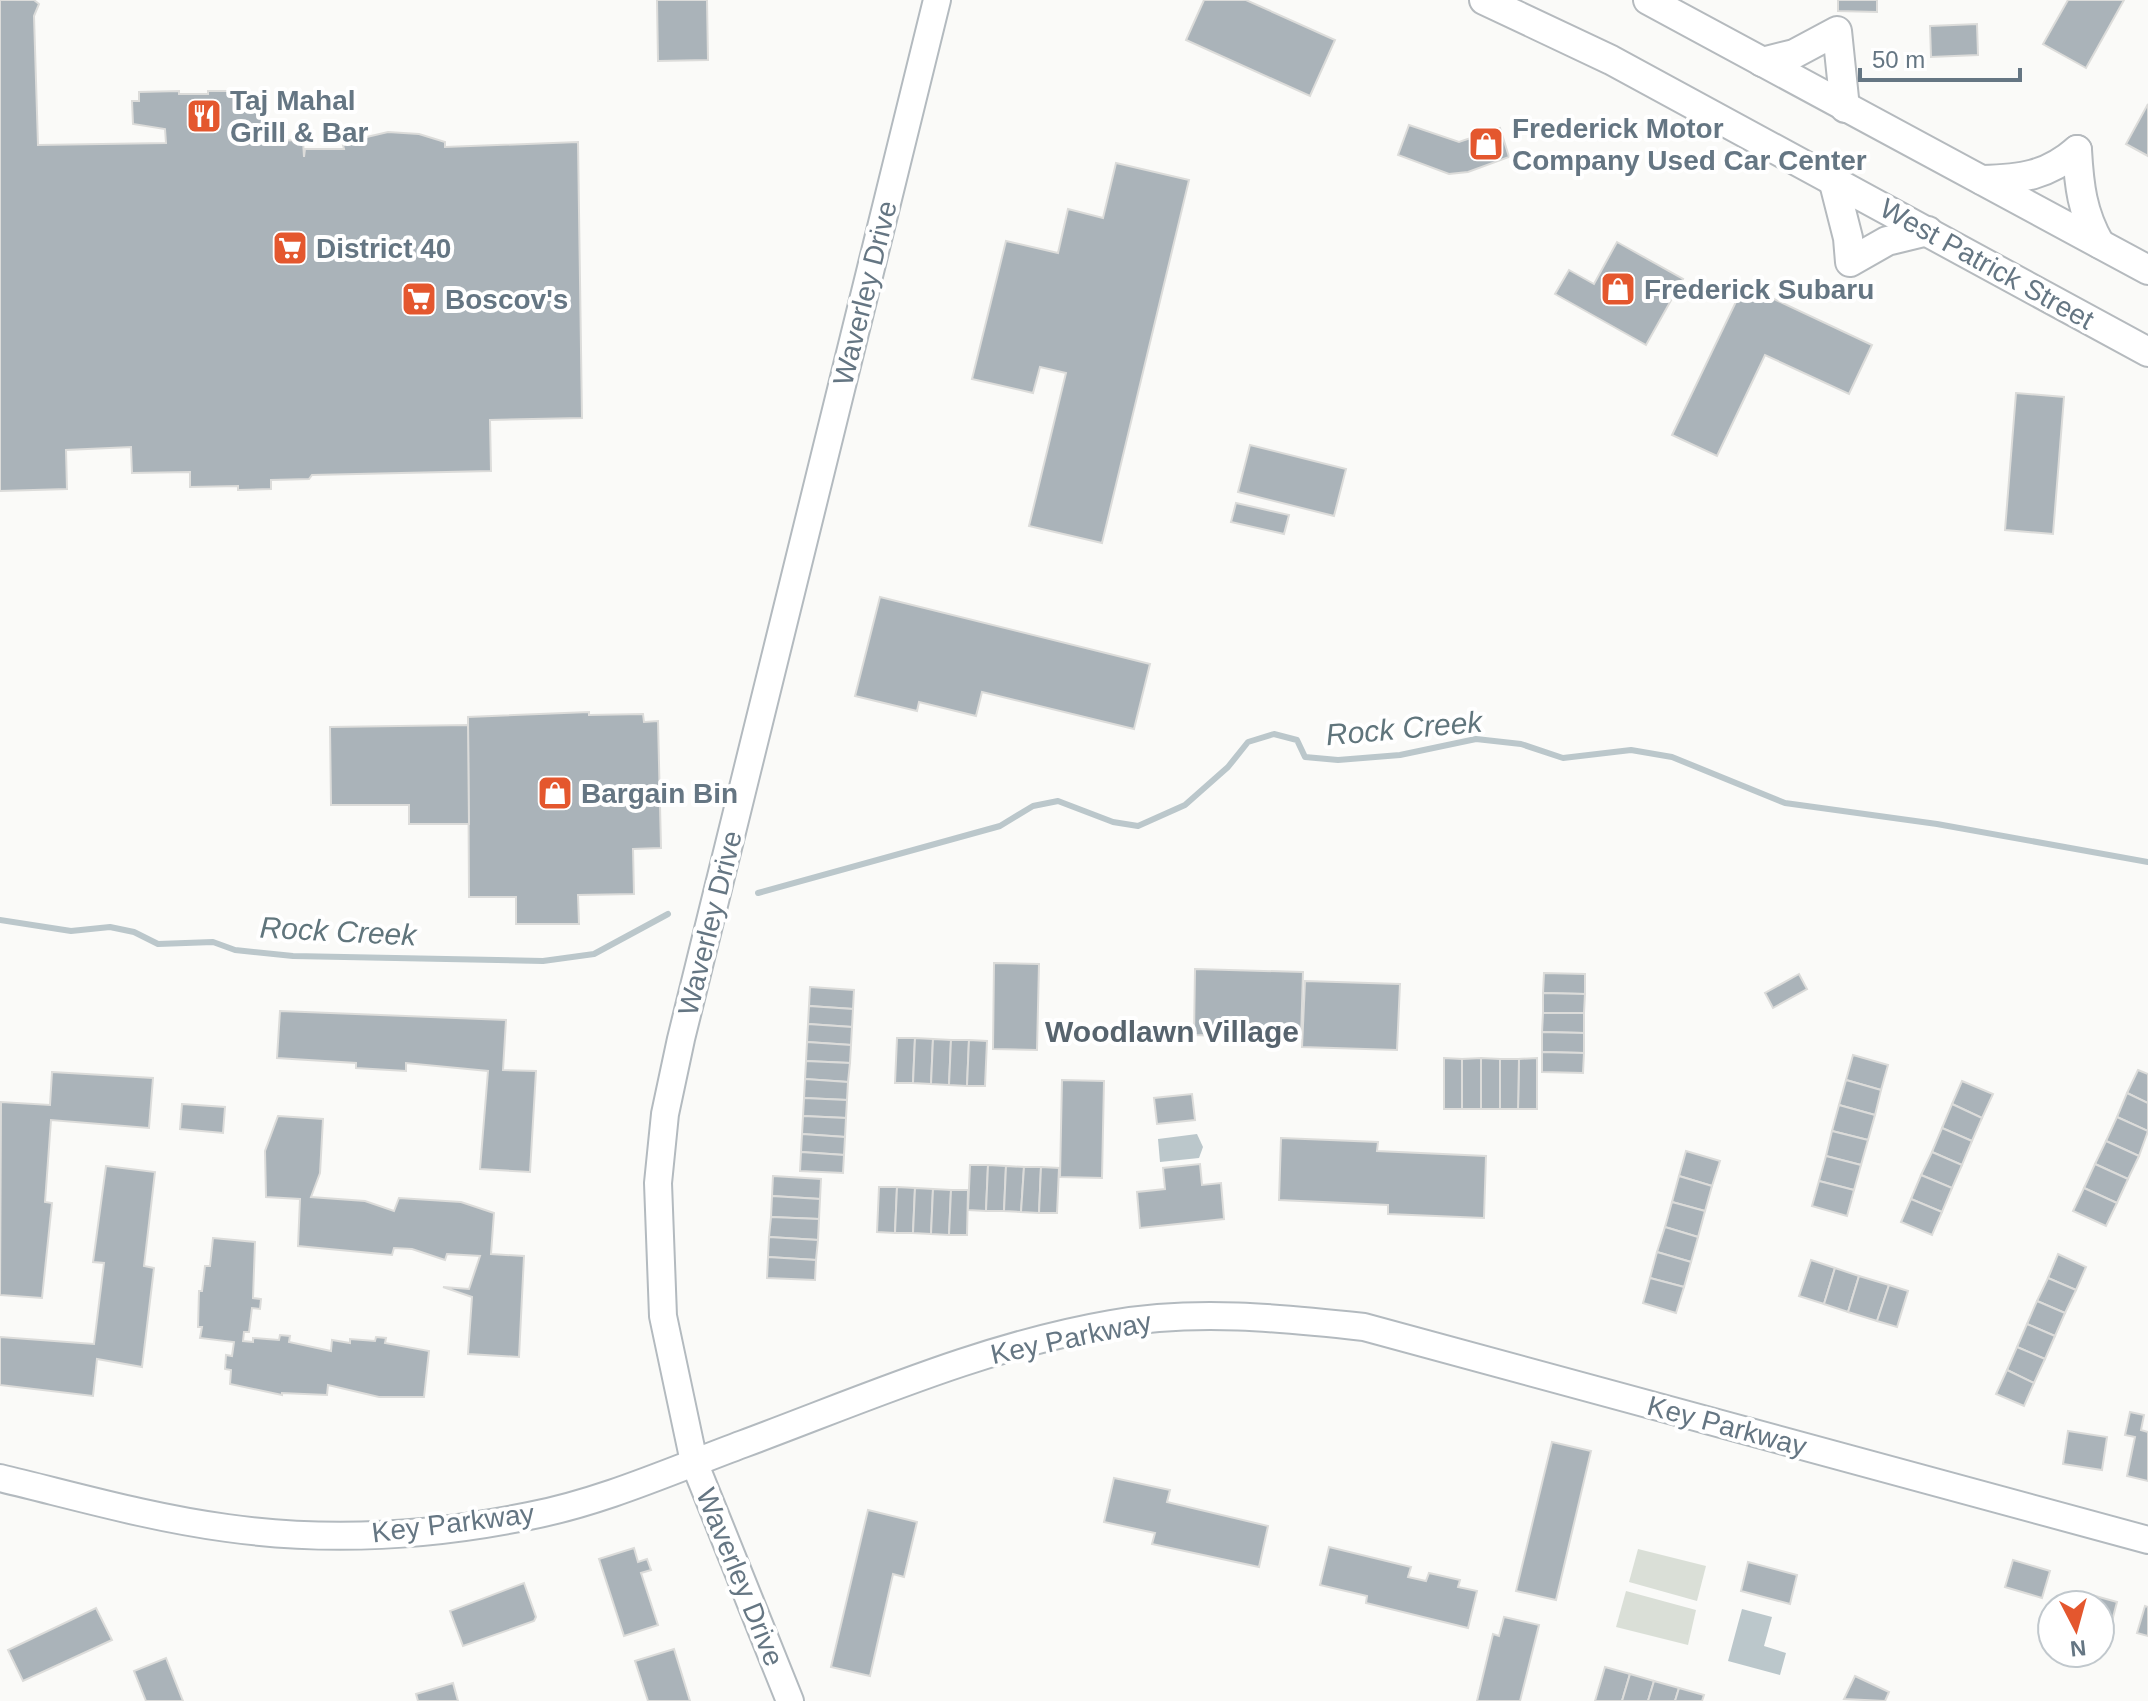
<svg xmlns="http://www.w3.org/2000/svg" width="2148" height="1701" font-family="Helvetica,sans-serif">
	<style>
		.green { fill: #dadfd7 }
		.water { fill: #bbc7cb }
		.lines { fill: none; stroke-linecap: round; stroke-linejoin: round }
		.stream { stroke: #bbc7cb; stroke-width: 6 }
		.building { fill: #aab3b9; stroke: #dcdcda; stroke-width: 2 }
		.secondary-casing { stroke: #b3babf; stroke-width: 30 }
		.primary-casing { stroke: #b5babe; stroke-width: 32 }
		.secondary { stroke: #fff; stroke-width: 26 }
		.primary { stroke: #fff; stroke-width: 28 }
		.labels { text-anchor: middle; dominant-baseline: central; stroke-width: 8; stroke-linejoin: round; paint-order: stroke }
		.poi-label { font-size: 28px; font-weight: bold; fill: #657683; stroke: #fff; text-anchor: start }
		.street-label { font-size: 28px; fill: #657683; stroke: #fff }
		.water-label { font-size: 30px; font-style: italic; fill: #60757c; stroke: #fff }
		.neighbourhood-label { font-size: 30px; font-weight: bold; fill: #57646e; stroke: #fff }
	</style>
	<rect width="100%" height="100%" fill="#fafaf8"/>
	<g class="green">
		<path d="M1638 1549 1706 1566 1697 1601 1629 1582Z"/>
		<path d="M1626 1591 1696 1610 1688 1645 1616 1627Z"/>
	</g>
	<g class="water">
		<path d="M1197 1134 1203 1147 1199 1158 1160 1162 1158 1139Z"/>
		<path d="M1742 1609 1772 1617 1764 1646 1786 1653 1780 1675 1728 1661Z"/>
	</g>
	<g class="lines">
		<g class="stream">
			<path d="M758 893 1000 826 1033 806 1058 801 1113 822 1138 826 1185 805 1228 767 1248 742 1274 734 1297 740 1305 757 1338 760 1400 755 1476 739 1521 744 1563 758 1631 750 1672 757 1785 803 1937 824 2148 862"/>
			<path d="M0 920 71 931 110 927 134 932 158 944 213 942 235 950 293 956 543 961 594 954 668 914"/>
		</g>
	</g>
	<g class="building">
		<path d="M0 0H34L39 4 34 16 38 145 166 143 165 129 133 124 132 101H139V92L179 91V94H208V91H233V97L264 100 265 121H268L266 141 303 140 304 157 305 149H344L343 145 354 140 388 132 419 134 445 142V147L578 142 582 418 490 420 491 471 312 475 309 479 271 480V489L238 490V486L190 487V472L132 473 131 447 66 450 67 489 0 491Z"/>
		<path d="M657 0H707L708 60 658 61Z"/>
		<path d="M1204 0H1246L1335 40 1310 96 1186 40Z"/>
		<path d="M1838 0H1877V12L1838 11Z"/>
		<path d="M2068 0H2124L2086 68 2043 44Z"/>
		<path d="M1977 24 1978 55 1931 57 1930 26Z"/>
		<path d="M2148 104V156L2126 144Z"/>
		<path d="M1409 125 1459 142 1500 128 1509 157 1468 172 1449 174 1398 155Z"/>
		<path d="M1116 163 1189 180 1102 543 1029 526 1066 373 1040 367 1033 393 972 379 1006 241 1058 253 1068 209 1103 218Z"/>
		<path d="M1617 242 1683 279 1646 345 1555 294 1569 270 1594 284Z"/>
		<path d="M1744 285 1872 345 1849 394 1765 355 1717 456 1672 435Z"/>
		<path d="M2016 393 2064 397 2053 534 2005 530Z"/>
		<path d="M1250 445 1346 469 1334 516 1238 492Z"/>
		<path d="M1236 503 1289 515 1284 534 1231 522Z"/>
		<path d="M880 597 1150 664 1134 729 982 692 976 716 919 702 917 711 855 696Z"/>
		<path d="M589 712V715L643 714 644 722 658 721 661 848 633 849 634 894 578 895 579 924H516V897H469L468 717Z"/>
		<path d="M468 725 469 824H409V805H331L330 727Z"/>
		<path d="M994 963 1039 964 1037 1050 993 1049Z"/>
		<path d="M1195 969 1303 972 1301 1039 1194 1035Z"/>
		<path d="M1544 973 1585 974V994L1543 993Z"/>
		<path d="M1799 974 1807 989 1773 1008 1765 993Z"/>
		<path d="M1305 981 1400 984 1397 1050 1302 1047Z"/>
		<path d="M810 987 854 990 853 1009 809 1006Z"/>
		<path d="M1543 993 1585 994 1584 1013H1543Z"/>
		<path d="M809 1006 853 1009 852 1027 808 1024Z"/>
		<path d="M280 1011 506 1020 503 1070 536 1071 530 1172 480 1169 488 1071 406 1063V1071L356 1068V1063L277 1058Z"/>
		<path d="M1543 1013H1584V1033L1542 1032Z"/>
		<path d="M808 1024 852 1027 851 1045 807 1042Z"/>
		<path d="M1542 1032 1584 1033V1053L1542 1052Z"/>
		<path d="M897 1038H915L913 1083H895Z"/>
		<path d="M915 1038 933 1039 931 1084 913 1083Z"/>
		<path d="M933 1039 951 1040 949 1085 931 1084Z"/>
		<path d="M951 1040H969L967 1086 949 1085Z"/>
		<path d="M969 1040 987 1041 985 1086H967Z"/>
		<path d="M807 1042 851 1045 850 1063 806 1061Z"/>
		<path d="M1542 1052 1584 1053 1583 1073 1542 1072Z"/>
		<path d="M1853 1055 1888 1065 1881 1090 1846 1080Z"/>
		<path d="M1444 1058 1462 1059V1109H1444Z"/>
		<path d="M1481 1058 1500 1059V1109H1481Z"/>
		<path d="M1481 1058V1109H1462V1059Z"/>
		<path d="M1537 1058V1109H1518L1519 1059Z"/>
		<path d="M1500 1059H1519L1518 1109H1500Z"/>
		<path d="M806 1061 850 1063 848 1082 805 1079Z"/>
		<path d="M2138 1070 2148 1074V1103L2127 1093Z"/>
		<path d="M52 1072 153 1078 149 1128 51 1120 45 1202 52 1203 42 1298 0 1295 1 1102 50 1105Z"/>
		<path d="M805 1079 848 1082 847 1100 804 1098Z"/>
		<path d="M1062 1080 1104 1081 1102 1178 1060 1177Z"/>
		<path d="M1846 1080 1881 1090 1875 1115 1839 1105Z"/>
		<path d="M1962 1081 1993 1094 1982 1118 1952 1104Z"/>
		<path d="M2127 1093 2148 1103V1131L2117 1117Z"/>
		<path d="M1192 1094 1195 1120 1157 1124 1154 1098Z"/>
		<path d="M804 1098 847 1100 846 1118 803 1116Z"/>
		<path d="M182 1104 225 1107 223 1133 180 1129Z"/>
		<path d="M1952 1104 1982 1118 1972 1141 1942 1128Z"/>
		<path d="M1839 1105 1875 1115 1868 1140 1832 1131Z"/>
		<path d="M278 1116 323 1119 320 1173 311 1197 365 1201 394 1211 399 1198 461 1202 494 1213 491 1254 524 1256 519 1357 468 1354 472 1297 443 1287 469 1289 480 1256 447 1254 445 1260 412 1249 394 1248 392 1255 298 1246 300 1199 266 1197 265 1151Z"/>
		<path d="M803 1116 846 1118 845 1137 802 1134Z"/>
		<path d="M2117 1117 2148 1131 2139 1156 2106 1141Z"/>
		<path d="M1942 1128 1972 1141 1962 1165 1932 1152Z"/>
		<path d="M1832 1131 1868 1140 1861 1165 1826 1156Z"/>
		<path d="M802 1134 845 1137 844 1155 801 1152Z"/>
		<path d="M1281 1138 1378 1142 1377 1151 1486 1156 1484 1218 1388 1214V1205L1279 1200Z"/>
		<path d="M2106 1141 2139 1156 2128 1179 2095 1164Z"/>
		<path d="M1686 1151 1720 1161 1712 1186 1679 1176Z"/>
		<path d="M801 1152 844 1155 843 1173 800 1171Z"/>
		<path d="M1932 1152 1962 1165 1952 1188 1921 1175Z"/>
		<path d="M1826 1156 1861 1165 1854 1190 1819 1181Z"/>
		<path d="M1200 1164 1202 1185 1221 1183 1224 1219 1140 1228 1137 1192 1165 1189 1163 1168Z"/>
		<path d="M2095 1164 2128 1179 2117 1203 2084 1188Z"/>
		<path d="M970 1165H988L986 1211 968 1210Z"/>
		<path d="M988 1165 1006 1166 1004 1211H986Z"/>
		<path d="M106 1166 155 1172 144 1266 154 1268 142 1367 97 1359 93 1396 0 1385V1337L94 1344 104 1263 93 1262Z"/>
		<path d="M1006 1166 1024 1167 1021 1212 1004 1211Z"/>
		<path d="M1024 1167H1041L1039 1213 1021 1212Z"/>
		<path d="M1041 1167 1059 1168 1057 1213H1039Z"/>
		<path d="M1921 1175 1952 1188 1942 1212 1911 1199Z"/>
		<path d="M773 1176 821 1179 820 1199 772 1196Z"/>
		<path d="M1679 1176 1712 1186 1705 1211 1672 1202Z"/>
		<path d="M1819 1181 1854 1190 1847 1216 1812 1206Z"/>
		<path d="M879 1187H897L895 1233 877 1232Z"/>
		<path d="M897 1187 915 1188 913 1233H895Z"/>
		<path d="M915 1188 933 1189 931 1234 913 1233Z"/>
		<path d="M2084 1188 2117 1203 2106 1226 2073 1211Z"/>
		<path d="M933 1189 951 1190 949 1235 931 1234Z"/>
		<path d="M951 1190H968L967 1235H949Z"/>
		<path d="M772 1196 820 1199 819 1219 771 1217Z"/>
		<path d="M1911 1199 1942 1212 1932 1235 1901 1222Z"/>
		<path d="M1672 1202 1705 1211 1698 1237 1665 1227Z"/>
		<path d="M771 1217 819 1219 818 1240 769 1237Z"/>
		<path d="M1665 1227 1698 1237 1691 1262 1657 1252Z"/>
		<path d="M769 1237 818 1240 816 1260 768 1257Z"/>
		<path d="M213 1238 255 1242 253 1298 261 1299 260 1309 252 1308 249 1332H244L243 1341 253 1342V1338L279 1340 280 1335 290 1336 289 1342 331 1351 332 1340 350 1343V1339L375 1341 376 1337 386 1338 385 1343 429 1351 424 1397H379L328 1385 327 1395 282 1393V1395L230 1384 231 1370 225 1369 226 1355 232 1356 234 1342 200 1338 202 1327H198L199 1291H202L205 1266H210Z"/>
		<path d="M1657 1252 1691 1262 1684 1287 1650 1278Z"/>
		<path d="M2058 1254 2086 1267 2076 1290 2048 1278Z"/>
		<path d="M768 1257 816 1260 815 1280 767 1278Z"/>
		<path d="M1811 1260 1835 1268 1824 1304 1799 1296Z"/>
		<path d="M1835 1268 1859 1276 1848 1312 1824 1304Z"/>
		<path d="M1859 1276 1889 1285 1877 1321 1848 1312Z"/>
		<path d="M1650 1278 1684 1287 1676 1313 1643 1303Z"/>
		<path d="M2048 1278 2076 1290 2065 1313 2037 1301Z"/>
		<path d="M1889 1285 1908 1291 1897 1327 1877 1321Z"/>
		<path d="M2037 1301 2065 1313 2055 1336 2027 1324Z"/>
		<path d="M2027 1324 2055 1336 2045 1359 2017 1347Z"/>
		<path d="M2017 1347 2045 1359 2034 1383 2007 1370Z"/>
		<path d="M2007 1370 2034 1383 2024 1406 1996 1394Z"/>
		<path d="M2130 1412 2144 1415 2141 1430 2148 1432V1481L2127 1476 2135 1437 2125 1435Z"/>
		<path d="M2068 1431 2107 1437 2102 1470 2063 1464Z"/>
		<path d="M1552 1442 1591 1451 1556 1600 1516 1591Z"/>
		<path d="M1114 1478 1170 1490 1167 1502 1268 1526 1259 1567 1152 1544 1155 1533 1104 1522Z"/>
		<path d="M868 1510 917 1522 904 1577 893 1574 870 1676 831 1667Z"/>
		<path d="M1329 1547 1411 1567 1408 1577 1426 1581 1429 1573 1460 1580 1458 1587 1477 1591 1468 1628 1366 1603 1367 1596 1320 1585Z"/>
		<path d="M634 1548 638 1562 647 1559 651 1570 641 1573 658 1625 624 1636 599 1559Z"/>
		<path d="M2013 1560 2050 1571 2042 1598 2005 1587Z"/>
		<path d="M1748 1562 1797 1575 1790 1604 1741 1591Z"/>
		<path d="M524 1583 536 1617 534 1621 463 1646 450 1611Z"/>
		<path d="M2081 1592 2117 1602 2110 1629 2100 1627V1605H2078Z"/>
		<path d="M2145 1606 2148 1607V1636L2137 1633Z"/>
		<path d="M96 1608 112 1640 23 1681 8 1650Z"/>
		<path d="M1504 1617 1539 1625 1520 1701H1477L1493 1634 1499 1636Z"/>
		<path d="M674 1649 690 1701H648L635 1661Z"/>
		<path d="M166 1658 183 1701H146L134 1671Z"/>
		<path d="M1605 1667 1630 1674 1622 1701H1595Z"/>
		<path d="M1630 1674 1654 1681 1648 1701H1622Z"/>
		<path d="M1855 1676 1889 1692 1885 1701 1844 1699Z"/>
		<path d="M1654 1681 1679 1688 1675 1701H1648Z"/>
		<path d="M453 1683 458 1701H418L416 1694Z"/>
		<path d="M1679 1688 1704 1695 1702 1701H1675Z"/>
	</g>
	<g class="lines">
		<defs>
			<g id="secondary">
				<path d="M0 1478C75 1496 151 1518 227 1528 327 1542 431 1536 529 1516 602 1502 673 1470 743 1444 864 1399 984 1346 1111 1324 1195 1309 1281 1318 1364 1327L2148 1540"/>
				<path d="M790 1701 694 1462 663 1316 658 1183 665 1114 681 1039 937 0"/>
			</g>
			<g id="primary">
				<path d="M1484 0 1611 60 2148 352"/>
				<path d="M1648 0 2148 270"/>
				<path d="M1762 62 1794 54 1837 31 1845 108"/>
				<path d="M2077 150C2079 185 2082 213 2100 244"/>
				<path d="M1833 179 1848 238 1850 262 1887 241 1928 231"/>
				<path d="M1982 180C2021 179 2047 176 2077 150"/>
			</g>
		</defs>
		<use href="#secondary" class="secondary-casing"/>
		<use href="#primary" class="primary-casing"/>
		<use href="#secondary" class="secondary"/>
		<use href="#primary" class="primary"/>
	</g>
	<defs>
		<symbol id="restaurant-square" viewBox="-11 -11 22 22"><rect x="-9" y="-9" width="18" height="18" rx="4" fill="#e4572e" stroke="#fff"/><path d="M-5-6h1v4h1v-4h1v4h1v-4h1v5L-1.5 .5V6h-2V.5L-5-1ZM5-6V6H3V1.5H1.5Q1.5-4 5-6Z" fill="#fff"/></symbol>
		<symbol id="shop-square" viewBox="-11 -11 22 22"><rect x="-9" y="-9" width="18" height="18" rx="4" fill="#e4572e" stroke="#fff"/><path d="M-5-2.5h2.3a2.7 3.5 0 0 1 5.4 0H5L5.5 6h-11ZM-1.5-2.5h3a1.5 2.3 0 0 0-3 0Z" fill="#fff"/></symbol>
		<symbol id="supermarket-square" viewBox="-11 -11 22 22"><rect x="-9" y="-9" width="18" height="18" rx="4" fill="#e4572e" stroke="#fff"/><path d="M-6-5.5h2.5l.6 2H6L4.5 2H-2.5L-4.4-4H-6ZM-1.5 3.2a1.3 1.3 0 1 0 .1 0ZM3 3.2a1.3 1.3 0 1 0 .1 0Z" fill="#fff"/></symbol>
	</defs>
	<g fill-rule="evenodd">
		<use href="#restaurant-square" x="184" y="96" width="40" height="40"/>
		<use href="#shop-square" x="1466" y="124" width="40" height="40"/>
		<use href="#supermarket-square" x="270" y="228" width="40" height="40"/>
		<use href="#shop-square" x="1598" y="269" width="40" height="40"/>
		<use href="#supermarket-square" x="399" y="279" width="40" height="40"/>
		<use href="#shop-square" x="535" y="773" width="40" height="40"/>
	</g>
	<g class="labels">
		<g class="poi-label">
			<text x="230" y="100">Taj Mahal<tspan x="230" dy="32">Grill &amp; Bar</tspan></text>
			<text x="1512" y="128">Frederick Motor<tspan x="1512" dy="32">Company Used Car Center</tspan></text>
			<text x="316" y="248">District 40</text>
			<text x="1644" y="289">Frederick Subaru</text>
			<text x="445" y="299">Boscov's</text>
			<text x="581" y="793">Bargain Bin</text>
		</g>
		<g class="street-label">
			<text transform="translate(1987 264) rotate(29)">West Patrick Street</text>
			<text transform="translate(865 293) rotate(-76)">Waverley Drive</text>
			<text transform="translate(710 923) rotate(-76)">Waverley Drive</text>
			<text transform="translate(1071 1338) rotate(-12)">Key Parkway</text>
			<text transform="translate(1727 1426) rotate(15)">Key Parkway</text>
			<text transform="translate(453 1523) rotate(-7)">Key Parkway</text>
			<text transform="translate(740 1577) rotate(68)">Waverley Drive</text>
		</g>
		<g class="water-label">
			<text transform="translate(1404 728) rotate(-5)">Rock Creek</text>
			<text transform="translate(338 931) rotate(3)">Rock Creek</text>
		</g>
		<g class="neighbourhood-label">
			<text x="1172" y="1031">Woodlawn Village</text>
		</g>
	</g>
	<g transform="translate(2076 1629) rotate(174)"><circle r="38" fill="#ffffff" stroke="#c1c8cd" stroke-width="2"/>
	<path d="M0-6L14 30L0 20L-14 30Z" fill="#e4572e"/>
	<text y="-12" font-size="22" font-weight="bold" text-anchor="middle" fill="#657683">N</text>
	</g>
	<path d="M1860 68v12h160v-12" fill="none" stroke="#657683" stroke-width="4"/>
	<text x="1872" y="68" font-size="24" fill="#657683" stroke="#ffffff" stroke-width="6" paint-order="stroke">50 m</text>
</svg>
